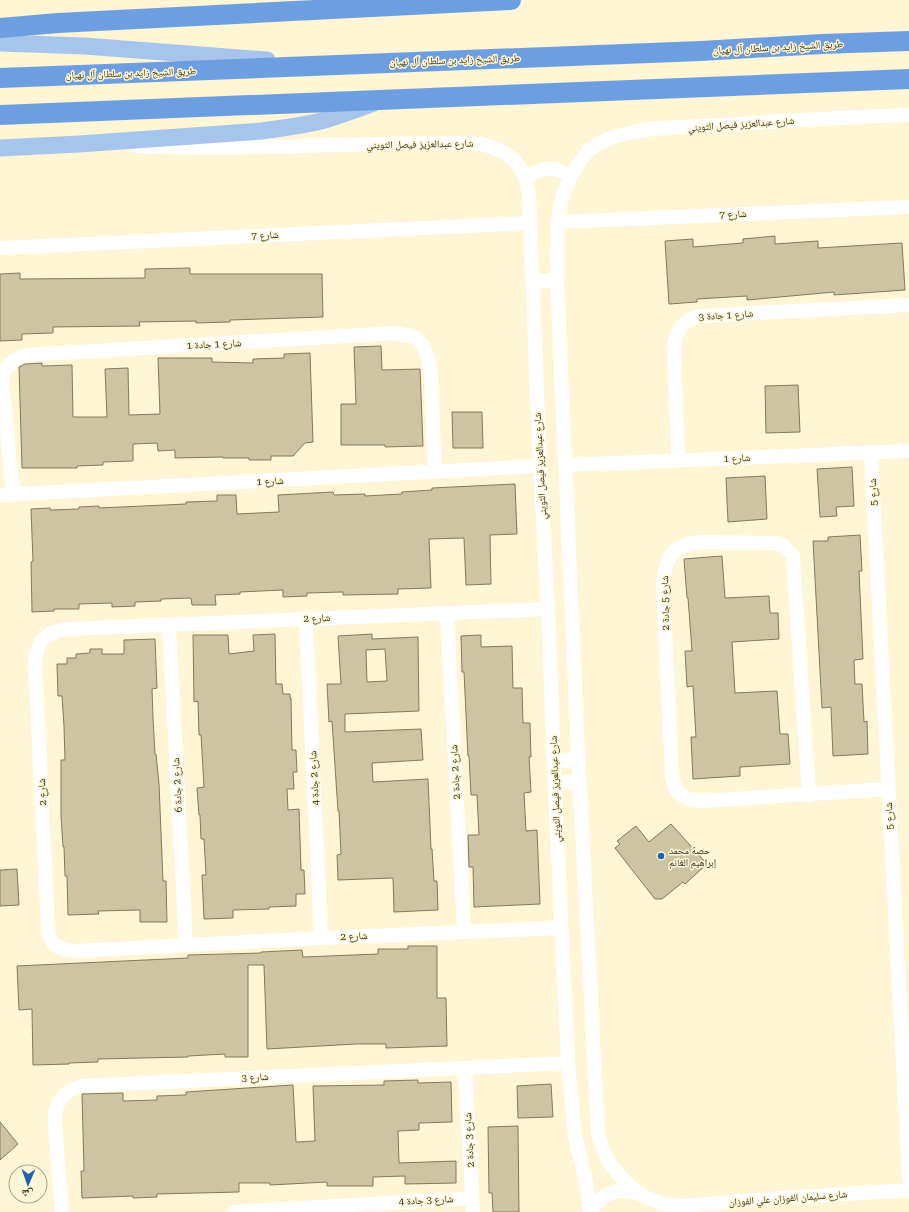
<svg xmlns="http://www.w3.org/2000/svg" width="909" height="1212" font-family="'Roboto Serif','Noto Naskh Arabic',serif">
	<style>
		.building { fill: #ccc4a3; stroke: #817a5b; fill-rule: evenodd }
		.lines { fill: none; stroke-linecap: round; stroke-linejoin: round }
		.minor { stroke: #fff; stroke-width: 14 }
		.major { stroke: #a7c5ec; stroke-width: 17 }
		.highway { stroke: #6d9edf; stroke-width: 20 }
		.poi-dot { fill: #2063b4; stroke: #fef6d4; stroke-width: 1.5 }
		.labels { text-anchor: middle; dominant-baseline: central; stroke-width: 3; stroke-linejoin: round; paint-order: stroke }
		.street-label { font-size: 10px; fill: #343123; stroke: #fef6d4 }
		.poi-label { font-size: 10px; fill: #343123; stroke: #fef6d4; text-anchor: start }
	</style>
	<rect width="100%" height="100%" fill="#fef6d4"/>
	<g class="building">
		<path d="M775 236V244L818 241V248L902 243 905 290 834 295V292L747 300V296L697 299V302L669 304 665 241 693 239V247L743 243V239Z"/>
		<path d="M190 268V274H322L323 317 230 320V322L196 323V321L139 322 140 326 53 327V333L22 334V340L0 341V274L20 273V279L145 278V269Z"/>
		<path d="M381 346 382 370 420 369 423 446 385 447V445H341V404H356L354 347Z"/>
		<path d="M310 353 313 442 305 443 293 456H271V460H249V458H223V457L175 458V450L158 451 157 443 133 444V461L103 462V465L77 466V468H22L19 367 25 364 42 363V366L72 365 73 417H107L105 369 128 368 129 415 160 414 158 358H212V362L253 363V359L284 358V354Z"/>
		<path d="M798 385 800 432 766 433 765 386Z"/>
		<path d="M452 412H482L483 448H453Z"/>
		<path d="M852 467 854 506 836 507 837 516 820 517 817 469Z"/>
		<path d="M765 476 767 519 728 522 726 478Z"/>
		<path d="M515 484 517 534 490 535 491 584 466 585 464 538 429 539 431 588 398 589V594L343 595V592L307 593V596L283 597V590L240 592V594L215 595 216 605H192L191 598 161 599V601L135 602V606L112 607V603L79 604V609H54V611L32 612 31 562 33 561 31 509 50 508V510L79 509V507L99 506V508L186 504V502L217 501V495H236L237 514 279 512 278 495 333 492 334 495 365 494V496L402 494V492L432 490V488Z"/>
		<path d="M860 535 862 571H859L863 659 854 660 855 684H862L864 722 867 721 868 754 833 756 831 707 822 708 813 541H828V537Z"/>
		<path d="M722 556 725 598 769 596 770 613H778L779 639 732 642 735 693 777 691 780 734H788L790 764 740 767V776L693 779 691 737H696L693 686 687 687 685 651H692L688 598H687L684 559Z"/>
		<path d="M275 634 276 684H282L283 694H290V698H291L292 750H296L297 772H293L294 789H287L288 810 299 809 301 870H304L305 894H296V906L269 907V909L233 910V918L204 919 202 875H206L204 839H201L200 815H199L197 788 204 787 201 735H199L198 701 194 702 193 635H228L229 654 254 651 253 635Z"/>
		<path d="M372 634V639L418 637 419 711 345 714V732L421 729 423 760 372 763 373 782 428 779 431 849H432L434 881H437L438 910 394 912 393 878 338 880 337 855 341 854 339 811H338L332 721 329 722 327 684H341L338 636ZM385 649 387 681 367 682 366 650Z"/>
		<path d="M481 635V647L512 646 513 688H522L523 723H530L531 757H529L531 792 524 793 526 831 537 830 540 904 474 907 473 867H469L468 835H479L477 795H471L469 756H468L464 672H462L461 636Z"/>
		<path d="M155 639 157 688 152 689 153 718 155 754H156L159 784 163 881H166L167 922H140V910L98 911 99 914 68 915 67 876H65L64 847H63L61 816V760H65L64 726 62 696H58L57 664H67V658H76V654L90 653V649H102V654H124V640Z"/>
		<path d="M671 824 707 864 685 884 683 882 662 899H655L615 848 620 844 617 841 636 826 649 842Z"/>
		<path d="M17 869 19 905 0 906V870Z"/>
		<path d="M408 946H437V998H446L447 1046 386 1048V1044H356L267 1049 264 965H248V1057H225V1054L188 1056V1057L98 1059V1062L69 1063V1064L33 1065 32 1009 19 1010 17 966 188 958V955L261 953V952L302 950 303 957 378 954V949H408Z"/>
		<path d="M418 1080V1083L451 1082 452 1122 419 1123V1130L398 1131 399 1163 456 1161V1183L405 1184V1176L373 1177V1186H327V1182L270 1185V1183H239V1192L157 1194V1197L133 1198V1196L82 1198 81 1171H84L82 1094 123 1093V1101L157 1100V1096L186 1095V1092L293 1085 296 1142 315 1141 313 1086 384 1085V1081Z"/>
		<path d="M551 1084 553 1117 518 1118 517 1086Z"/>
		<path d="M0 1122 18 1144 0 1160Z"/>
		<path d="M518 1126 519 1212H493L492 1193H489L488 1127Z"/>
	</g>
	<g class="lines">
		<g class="minor">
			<path d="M136 146C247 151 359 142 471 143 504 146 524 160 529 195L540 466 548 609 555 792 568 1063 575 1136 586 1182 590 1212"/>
			<path d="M526 180C539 166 555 165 570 177"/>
			<path d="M557 222 909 207"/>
			<path d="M0 248 529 223"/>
			<path d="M532 280 545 281 557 279"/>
			<path d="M871 453 909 1178"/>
			<path d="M678 460 674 347C676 330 683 320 699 316L909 305"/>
			<path d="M566 465 909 451"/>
			<path d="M13 494 2 380C5 366 13 358 27 355L395 333 411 336 418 340 423 346 428 358 431 375 435 472"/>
			<path d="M0 495 540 466"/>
			<path d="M548 609 68 629C45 632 37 640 35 663L48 929C50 947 60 950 77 951L321 938 561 928"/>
			<path d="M447 613 464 931"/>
			<path d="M306 619 321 938"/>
			<path d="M169 626 186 945"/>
			<path d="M553 755C562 763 571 763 578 753"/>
			<path d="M555 792C560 779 574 778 581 791"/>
			<path d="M809 795 793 556 784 546 774 543 699 542C671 546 666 557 663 583L672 777 676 790 682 795 688 799 702 801 888 789"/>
			<path d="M465 1068 473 1212"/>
			<path d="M640 1194C619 1178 602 1159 598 1132L578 753 557 279C557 240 553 205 574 171 578 164 583 157 588 151 600 141 614 136 629 133 659 126 692 127 722 125 784 121 847 117 909 115"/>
			<path d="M645 1197 663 1204 682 1206 768 1199 909 1190"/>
			<path d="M62 1212 55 1126C54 1105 60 1093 80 1086L568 1063"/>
			<path d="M235 1212 472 1198"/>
			<path d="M591 1212C600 1193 621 1186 639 1194"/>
		</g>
		<g class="major">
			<path d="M0 43 85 46 267 60"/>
			<path d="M0 148 79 144 262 131C282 128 301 126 321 121 339 116 357 109 374 103"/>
		</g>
		<g class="highway">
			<path d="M0 28 58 23 511 0"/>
			<path d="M0 78 701 51 822 44 909 41"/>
			<path d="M0 115 909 79"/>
		</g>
	</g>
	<circle class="poi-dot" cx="661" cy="856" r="4"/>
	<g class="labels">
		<g class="street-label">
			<text transform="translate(778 47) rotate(-3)">طريق الشيخ زايد بن سلطان آل نهيان</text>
			<text transform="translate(455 60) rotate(-2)">طريق الشيخ زايد بن سلطان آل نهيان</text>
			<text transform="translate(131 73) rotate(-2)">طريق الشيخ زايد بن سلطان آل نهيان</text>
			<text transform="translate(741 124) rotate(-4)">شارع عبدالعزيز فيصل الثويني</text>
			<text transform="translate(420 144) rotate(-1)">شارع عبدالعزيز فيصل الثويني</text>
			<text transform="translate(733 214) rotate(-3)">شارع 7</text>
			<text transform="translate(265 235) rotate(-3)">شارع 7</text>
			<text transform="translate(726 315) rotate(-4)">شارع 1 جادة 3</text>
			<text transform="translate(214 344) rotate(-3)">شارع 1 جادة 1</text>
			<text transform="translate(737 458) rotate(-2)">شارع 1</text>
			<text transform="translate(540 466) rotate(-93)">شارع عبدالعزيز فيصل الثويني</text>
			<text transform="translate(270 481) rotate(-3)">شارع 1</text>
			<text transform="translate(873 492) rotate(-93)">شارع 5</text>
			<text transform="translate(665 603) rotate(-91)">شارع 5 جادة 2</text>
			<text transform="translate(317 618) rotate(-2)">شارع 2</text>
			<text transform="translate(455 772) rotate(-93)">شارع 2 جادة 2</text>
			<text transform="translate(314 778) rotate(-93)">شارع 2 جادة 4</text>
			<text transform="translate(177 785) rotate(-93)">شارع 2 جادة 6</text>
			<text transform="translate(555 789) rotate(-92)">شارع عبدالعزيز فيصل الثويني</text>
			<text transform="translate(42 792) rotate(-93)">شارع 2</text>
			<text transform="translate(889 816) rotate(-93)">شارع 5</text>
			<text transform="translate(354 936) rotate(-3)">شارع 2</text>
			<text transform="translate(255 1077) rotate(-3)">شارع 3</text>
			<text transform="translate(469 1140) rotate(-93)">شارع 3 جادة 2</text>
			<text transform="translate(788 1198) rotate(-4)">شارع سليمان الفوزان علي الفوزان</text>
			<text transform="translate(426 1200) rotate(-3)">شارع 3 جادة 4</text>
		</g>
		<g class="poi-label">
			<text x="669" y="850">حصة محمد<tspan x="669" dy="12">إبراهيم الغانم</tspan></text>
		</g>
	</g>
	<g transform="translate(28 1184) rotate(182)"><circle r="19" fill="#fef6d4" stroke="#ada78d"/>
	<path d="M0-3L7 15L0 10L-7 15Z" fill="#2063b4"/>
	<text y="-6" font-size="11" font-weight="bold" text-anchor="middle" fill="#343123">ش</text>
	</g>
</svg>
